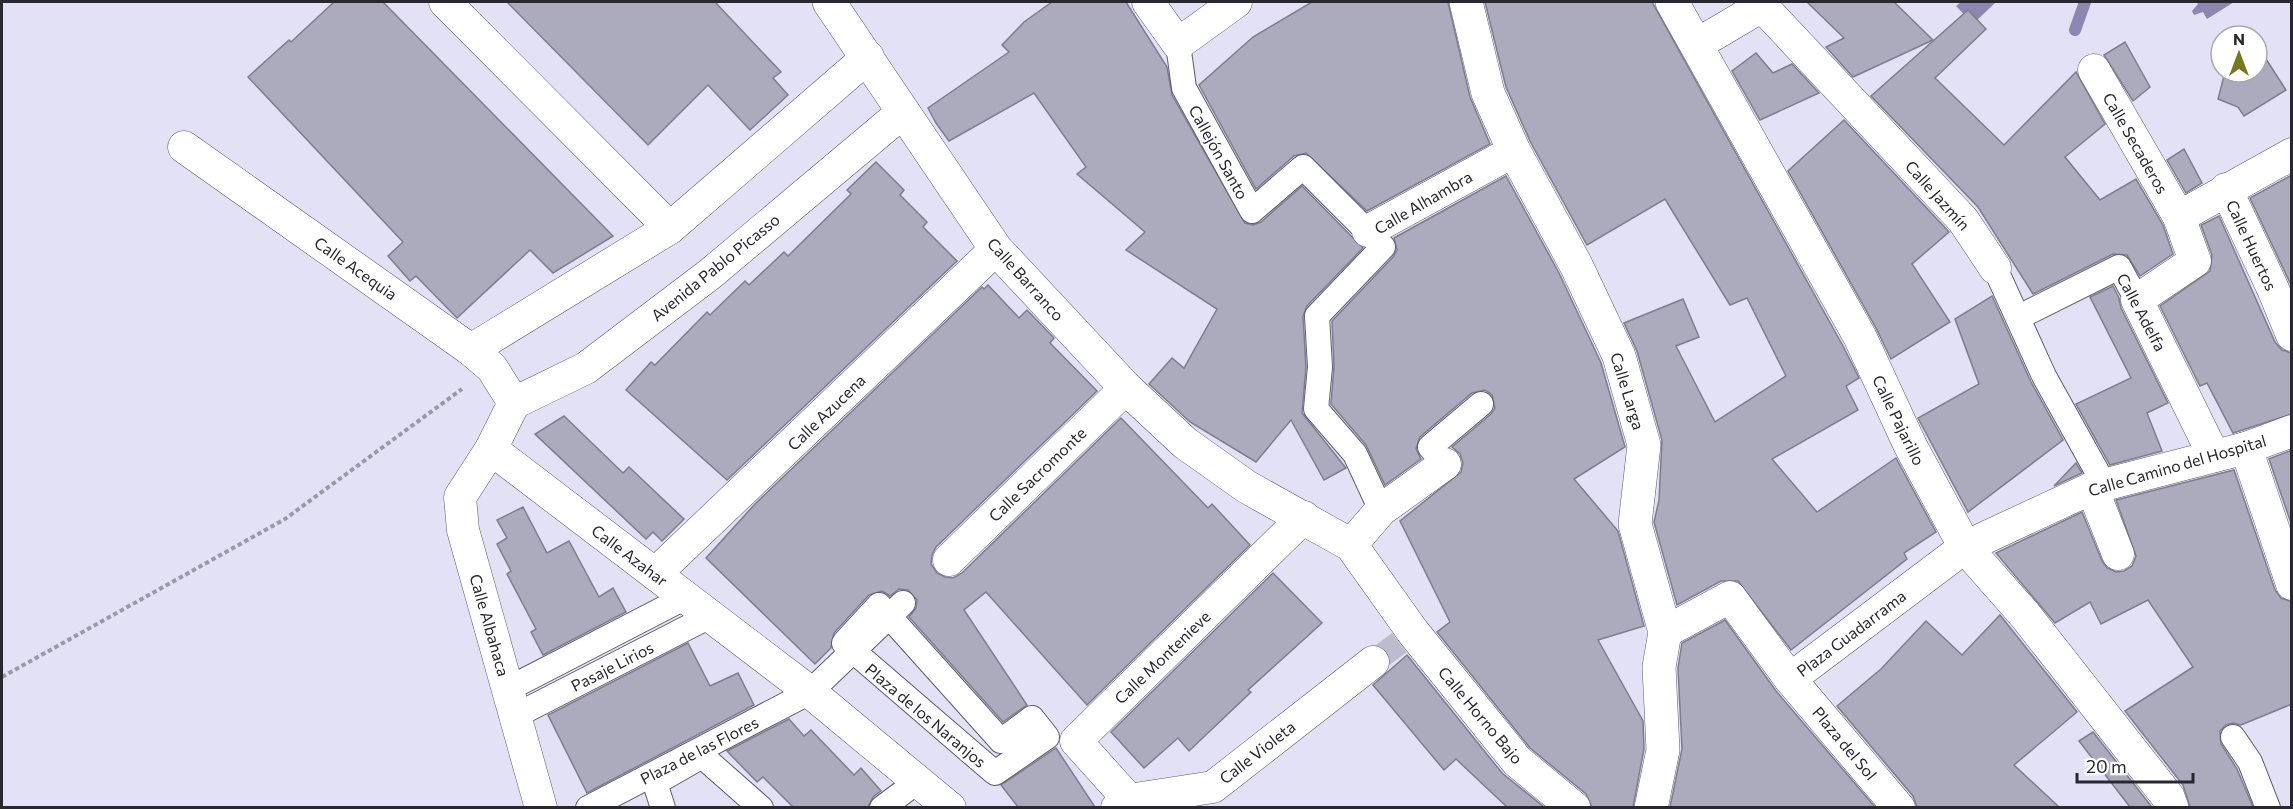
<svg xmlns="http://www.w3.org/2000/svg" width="2293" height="809" font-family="Commissioner,sans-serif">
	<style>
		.water { fill: #8b87b0 }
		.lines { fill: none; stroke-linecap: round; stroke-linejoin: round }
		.stream { stroke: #8b87b0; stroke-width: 12 }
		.building { fill: #acaabd; stroke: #7e7d8f; stroke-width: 1.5 }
		.pedestrian-tunnel { stroke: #bdbcce; stroke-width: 24; stroke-dasharray: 24 12; stroke-linecap: butt }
		.pedestrian-casing { stroke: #5e5d6e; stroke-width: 26 }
		.minor-casing { stroke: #5e5d6e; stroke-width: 33 }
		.tertiary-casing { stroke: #5e5d6e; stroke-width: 34 }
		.path { stroke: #9a99a9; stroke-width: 4; stroke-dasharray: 4.5 3; stroke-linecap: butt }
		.pedestrian { stroke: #fff; stroke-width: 24 }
		.minor { stroke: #fff; stroke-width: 32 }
		.tertiary { stroke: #fff; stroke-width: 33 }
		.labels { text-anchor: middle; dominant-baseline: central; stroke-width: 4.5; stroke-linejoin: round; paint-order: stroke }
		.street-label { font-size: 16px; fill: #292830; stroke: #fff }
	</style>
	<rect width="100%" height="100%" fill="#e2e1f5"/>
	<g class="water">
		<path d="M1961 2H1996L1973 24 1956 6Z"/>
		<path d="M2196 2H2234L2207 19 2203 12 2194 15 2192 11 2198 4Z"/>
	</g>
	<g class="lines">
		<path class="stream" d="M2075 30 2085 2"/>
	</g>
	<g class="building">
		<path d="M334 2H383L613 236 553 273 530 250 457 318 416 276 410 281 388 256 403 242 248 77 289 40 291 42Z"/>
		<path d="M507 2H715L781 72 773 78 788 95 750 130 708 85 648 145Z"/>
		<path d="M1052 2H1126L1167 67 1172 95 1245 223 1253 225 1261 222 1302 186 1363 248 1307 306 1303 316 1306 367 1302 413 1346 468 1324 480 1291 420 1256 462 1190 422 1149 384 1172 358 1184 368 1217 309 1126 250 1145 232 1077 174 1086 167 1034 93 949 141 936 123 928 108 1009 52 1002 45 1024 22Z"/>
		<path d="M1312 2H1448L1470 97 1490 144 1367 211 1306 153 1294 156 1256 189 1199 85 1253 37Z"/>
		<path d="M1485 2H1652L1843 346 1859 378 1846 386 1858 410 1772 459 1817 512 1896 458 1936 532 1904 553 1907 559 1791 650 1738 581H1721L1677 605 1654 522 1659 500 1662 440 1637 351 1624 323 1683 299 1699 337 1676 346 1715 422 1786 376 1747 298 1730 305 1665 199 1587 245 1531 143 1506 87Z"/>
		<path d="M1807 2H1894L1933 40 1853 77 1826 47 1844 38Z"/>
		<path d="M1968 10 1986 29 1935 78 2004 145 2076 72 2105 124 2065 157 2100 200 2136 179 2163 225 2173 254 2140 276 2127 255 2113 254 2033 294 1978 207 1871 96Z"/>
		<path d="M2125 42 2150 87 2133 101 2104 55Z"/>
		<path d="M2257 45 2286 90 2244 116 2238 107 2218 99 2225 72H2257Z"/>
		<path d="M1756 53 1773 73 1792 64 1819 93 1760 120 1732 71Z"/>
		<path d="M1844 120 1949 232 1912 264 1950 322 1891 359 1876 328 1788 171Z"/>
		<path d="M2184 149 2202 183 2186 193 2167 160Z"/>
		<path d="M876 162 904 190 900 195 927 222 923 227 957 261 727 480 626 390 651 362 655 365 707 312 710 315 745 281 749 285 784 252 788 256 851 194 847 190Z"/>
		<path d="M2292 175V287L2250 198Z"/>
		<path d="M1506 176 1559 273 1601 363 1625 447 1574 479 1618 531 1644 626 1598 640 1643 721 1644 749 1633 807H1592L1586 794 1530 748 1437 632 1450 622 1400 521 1461 472 1463 463 1460 454 1452 447 1491 414 1495 408 1492 395 1485 390 1472 393 1420 437 1416 449 1421 459 1385 485 1366 445 1331 404 1334 366 1332 321 1393 257 1397 250 1394 238Z"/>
		<path d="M2219 216 2275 342 2282 350 2292 353V414L2233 433 2207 383 2200 386 2160 306 2210 271 2212 255 2201 225Z"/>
		<path d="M988 285 1019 318 1027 310 1054 338 1050 343 1097 391 936 547 932 555 931 564 937 573 945 577 953 578 962 573 1121 418 1208 508 1212 504 1250 545 1087 705 986 592 964 610 1027 705 1003 722 909 617 916 608 917 600 908 590 899 589 890 596 882 591 869 595 834 633 831 648 815 664 706 558 755 504 982 287 984 289Z"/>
		<path d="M2113 286 2119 298 2121 308 2168 403 2147 413 2162 451 2110 465 2076 404 2131 378 2090 297Z"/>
		<path d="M1992 296 2031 382 2063 440 1968 512 1918 418 1979 384 1955 319Z"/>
		<path d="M564 416 623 473 629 467 684 519 662 541 653 532 646 539 535 434Z"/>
		<path d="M2292 450V526L2269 459Z"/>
		<path d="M2076 463 2082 473 2054 486Z"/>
		<path d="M2234 470 2275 590 2281 598 2292 602V704L2241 725 2233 723 2226 725 2220 731 2221 744 2237 769 2253 807H2190L2183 785 2125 711 2193 667 2148 600 2101 624 2090 602 2055 623 1996 553 2082 512 2102 561 2107 568 2116 572 2124 571 2132 566 2136 556 2116 500Z"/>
		<path d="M523 507 547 553 569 541 599 597 613 588 626 612 543 655 531 632 536 629 507 574 511 571 497 544 507 538 497 520Z"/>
		<path d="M1273 573 1322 623 1248 690 1251 692 1189 751 1178 738 1144 768 1111 732Z"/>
		<path d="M2000 615 2077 712 2014 765 2059 807H1917L1913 796 1837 706 1881 669 1926 621 1962 655Z"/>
		<path d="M1725 620 1776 691 1875 807H1670L1682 749 1678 668 1682 643Z"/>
		<path d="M688 643 710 686 738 673 754 705 587 793 548 715Z"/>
		<path d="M1407 655 1502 773 1544 807H1507L1456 759 1444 770 1373 685Z"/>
		<path d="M789 719 804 736 811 730 854 775 861 768 881 791 873 797 868 807H793L763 777 757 782 727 751Z"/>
		<path d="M2093 732 2151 806 2152 807H2130L2079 741Z"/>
		<path d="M1056 748 1095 807H1018L1001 785Z"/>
	</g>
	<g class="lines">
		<path class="pedestrian-tunnel" d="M1380 657 1403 640"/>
		<defs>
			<g id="pedestrian">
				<path d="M1178 44 1184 88 1252 211 1303 167 1383 247 1317 316 1320 367 1316 409 1355 454 1381 510"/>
				<path d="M1995 268 2044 376 2104 484"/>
				<path d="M2019 317 2119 267 2137 300"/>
				<path d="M1445 464 1430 447 1481 404"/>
				<path d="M879 605 1001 741 1032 718 1047 737 995 773 844 643Z"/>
				<path d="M508 689 686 597"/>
				<path d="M515 716 710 616"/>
				<path d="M2233 737 2250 762 2268 808"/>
				<path d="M588 808 810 692 903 603"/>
				<path d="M663 808 655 783 702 756 761 808"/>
				<path d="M882 808 918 781"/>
			</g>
			<g id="minor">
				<path d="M445 2 670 228"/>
				<path d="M1148 2 1178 44 1236 2"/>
				<path d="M1696 45 1762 6 1963 220 1995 268"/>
				<path d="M2094 70 2179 217 2195 261 2137 300 2214 456"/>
				<path d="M184 147 471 350 492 368 514 403"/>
				<path d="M2226 189 2273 289 2292 335"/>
				<path d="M2179 217 2292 154"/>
				<path d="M1368 231 1514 151"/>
				<path d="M471 350 670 228 868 57"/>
				<path d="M514 403 586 368 710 274 903 112"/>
				<path d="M514 403 491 449 460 497 463 530 541 808"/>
				<path d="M2246 448 2292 584"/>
				<path d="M491 449 810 692 950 808"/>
				<path d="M2092 488 2118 554"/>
				<path d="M1351 545 1381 510 1445 464"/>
				<path d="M949 560 1126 388"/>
				<path d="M655 574 996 249"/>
				<path d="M1665 632 1730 597 1790 679 1899 808"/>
				<path d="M1790 679 1965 547 2092 488 2246 448 2292 431"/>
				<path d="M1129 800 1076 741 1304 517"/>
				<path d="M1117 808 1129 800 1213 787 1373 662"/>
			</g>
			<g id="tertiary">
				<path d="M829 2 996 249 1126 388 1185 443 1247 487 1351 545 1413 632 1517 761 1574 808"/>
				<path d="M1466 2 1488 93 1514 151 1576 265 1619 356 1644 445 1635 524 1665 632 1659 667 1663 750 1651 808"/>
				<path d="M1672 2 1860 337 1910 445 1965 547 2025 615 2168 797 2172 808"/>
			</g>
		</defs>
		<use href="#pedestrian" class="pedestrian-casing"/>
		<use href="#minor" class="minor-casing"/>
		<use href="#tertiary" class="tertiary-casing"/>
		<path class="path" d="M2 677 285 519 462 389"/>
		<use href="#pedestrian" class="pedestrian"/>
		<use href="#minor" class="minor"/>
		<use href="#tertiary" class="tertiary"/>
	</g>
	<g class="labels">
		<g class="street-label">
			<text transform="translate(2136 143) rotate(60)">Calle Secaderos</text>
			<text transform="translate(1219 152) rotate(61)">Callejón Santo</text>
			<text transform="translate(1938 195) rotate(48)">Calle Jazmín</text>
			<text transform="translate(1423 202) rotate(-30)">Calle Alhambra</text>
			<text transform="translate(2252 245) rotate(65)">Calle Huertos</text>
			<text transform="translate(715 267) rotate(-39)">Avenida Pablo Picasso</text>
			<text transform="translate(356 268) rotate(35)">Calle Acequia</text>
			<text transform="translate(1026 279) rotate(48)">Calle Barranco</text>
			<text transform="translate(2142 312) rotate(62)">Calle Adelfa</text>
			<text transform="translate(1628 391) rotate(73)">Calle Larga</text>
			<text transform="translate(826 412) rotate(-44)">Calle Azucena</text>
			<text transform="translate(1899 420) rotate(64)">Calle Pajarillo</text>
			<text transform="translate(2177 465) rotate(-16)">Calle Camino del Hospital</text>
			<text transform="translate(1037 474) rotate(-44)">Calle Sacromonte</text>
			<text transform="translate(630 555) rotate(37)">Calle Azahar</text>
			<text transform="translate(490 625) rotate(74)">Calle Albahaca</text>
			<text transform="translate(1851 633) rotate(-37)">Plaza Guadarrama</text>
			<text transform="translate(1162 657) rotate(-44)">Calle Montenieve</text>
			<text transform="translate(612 666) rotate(-27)">Pasaje Lirios</text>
			<text transform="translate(926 715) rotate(40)">Plaza de los Naranjos</text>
			<text transform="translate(1481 715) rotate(50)">Calle Horno Bajo</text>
			<text transform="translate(1845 743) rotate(50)">Plaza del Sol</text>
			<text transform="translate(699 750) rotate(-27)">Plaza de las Flores</text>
			<text transform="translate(1257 752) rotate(-38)">Calle Violeta</text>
		</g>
	</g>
	<rect width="2293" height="809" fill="none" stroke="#292830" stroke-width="6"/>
	<g transform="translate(2239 54)"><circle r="28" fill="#ffffff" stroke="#a9a9ac" stroke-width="1.5"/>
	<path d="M0-4.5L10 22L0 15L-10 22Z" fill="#78781f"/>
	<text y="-9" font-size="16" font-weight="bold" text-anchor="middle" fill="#292830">N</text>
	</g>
	<path d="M2077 773v9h116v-9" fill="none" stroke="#292830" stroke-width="3"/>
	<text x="2086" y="773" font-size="18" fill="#292830" stroke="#ffffff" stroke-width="4.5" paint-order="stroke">20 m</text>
</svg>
